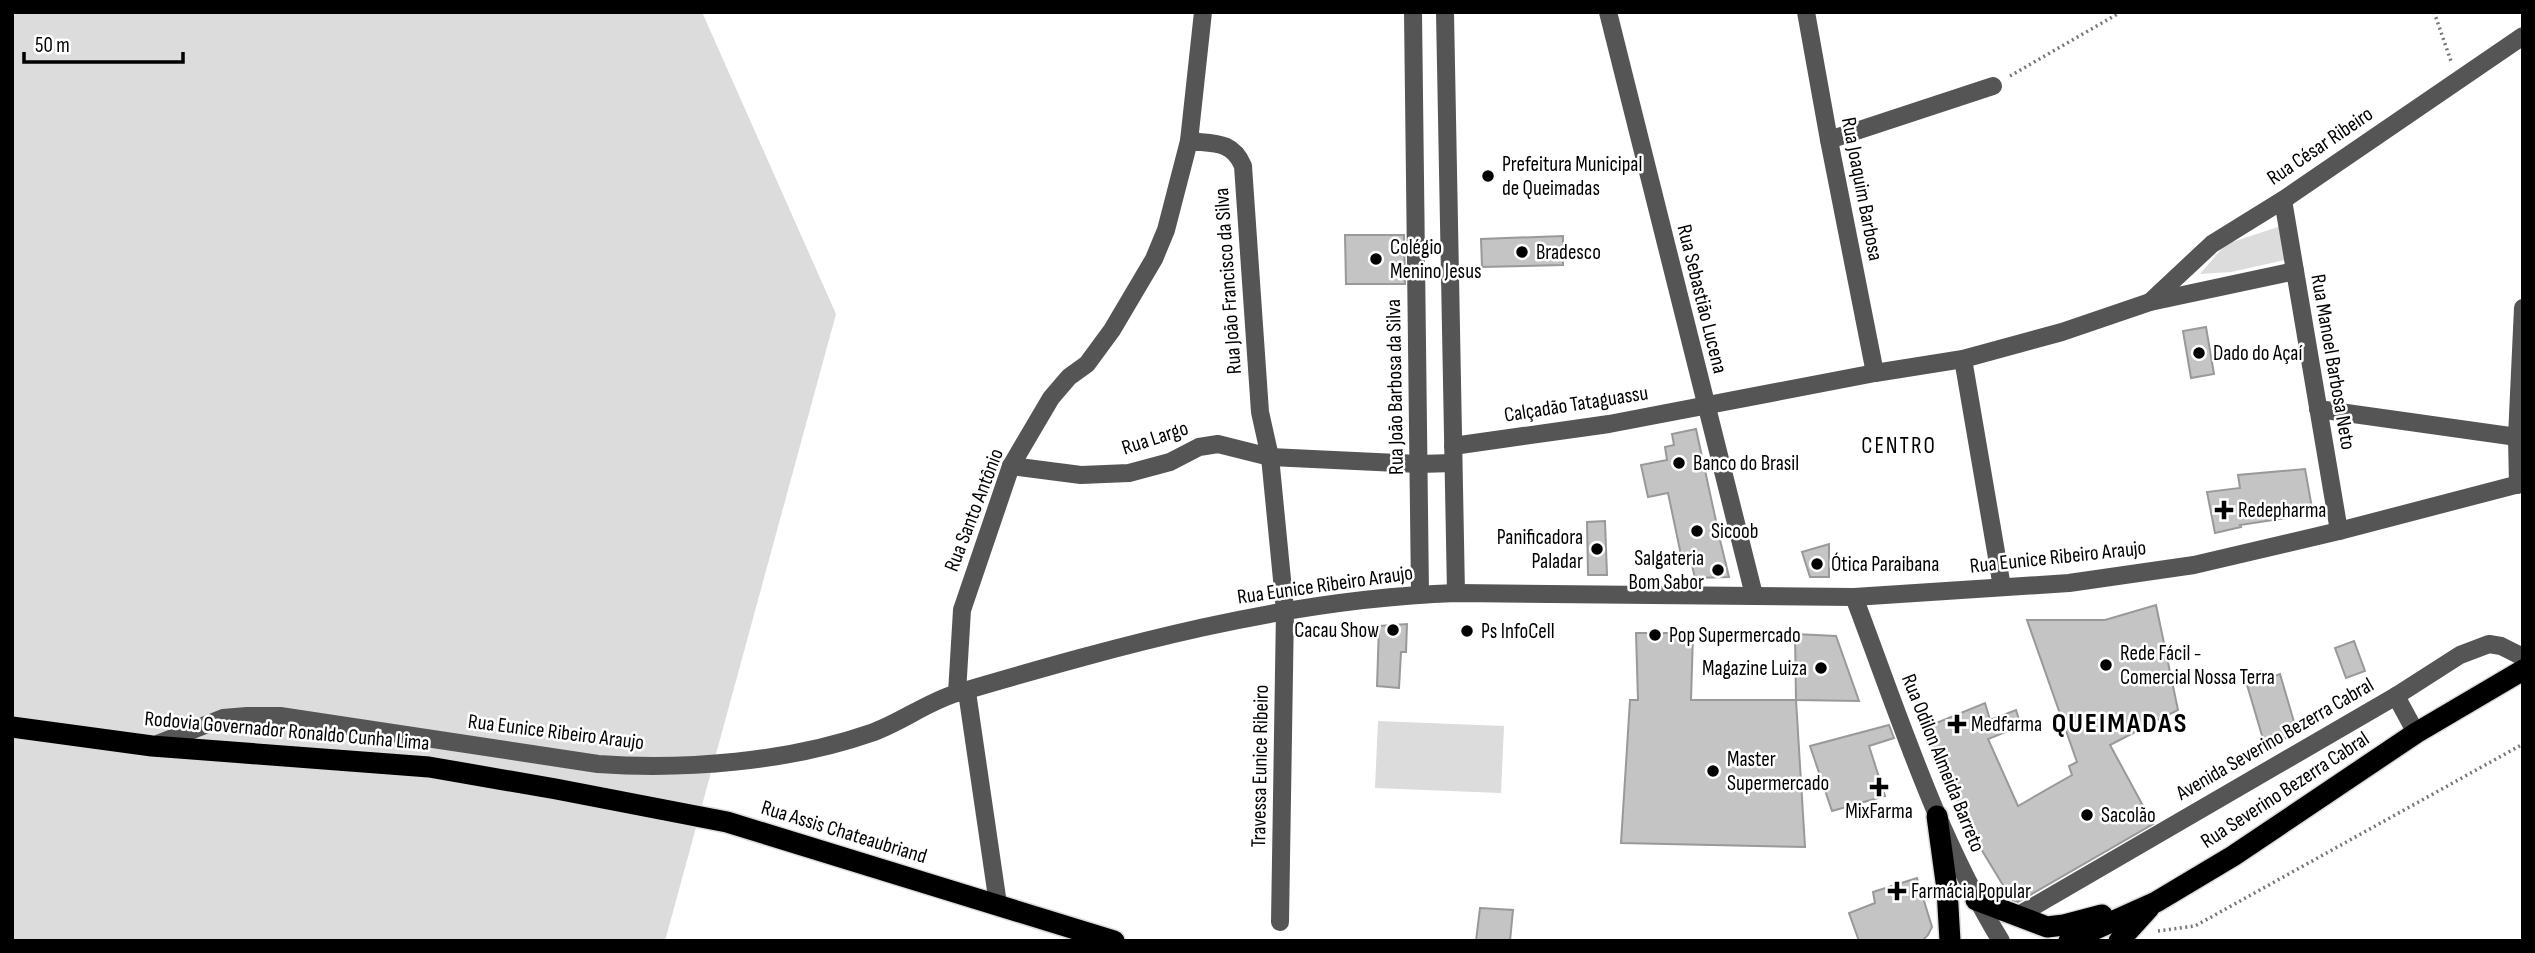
<svg xmlns="http://www.w3.org/2000/svg" width="2535" height="953" font-family="'Sofia Sans Condensed',sans-serif">
	<style>
		.green { fill: #dcdcdc }
		.building { fill: #c4c4c4; stroke: #999; stroke-width: 2 }
		.lines { fill: none; stroke-linecap: round; stroke-linejoin: round }
		.highway-casing { stroke: #dbdbdb; stroke-width: 24 }
		.path { stroke: #777; stroke-width: 3.5; stroke-dasharray: 2 3.5; stroke-linecap: butt }
		.minor { stroke: #555; stroke-width: 18 }
		.highway { stroke: #000; stroke-width: 21 }
		.poi-dot { fill: #000; stroke: #fff; stroke-width: 2.5 }
		.labels { text-anchor: middle; dominant-baseline: central; stroke-width: 5; stroke-linejoin: round; paint-order: stroke }
		.street-label { font-size: 21px; fill: #000; stroke: #fff }
		.poi-label { font-size: 21px; fill: #000; stroke: #fff; text-anchor: start }
		.neighbourhood-label { font-size: 23px; letter-spacing: 2px; fill: #000; stroke: #fff }
		.district-label { font-size: 28px; font-weight: bold; letter-spacing: 2px; fill: #000; stroke: #fff }
	</style>
	<rect width="100%" height="100%" fill="#fff"/>
	<g class="green">
		<path d="M12 12H702L836 314 665 941H12Z"/>
		<path d="M2281 226 2285 260 2231 272 2200 274 2226 244Z"/>
		<path d="M1378 721 1504 726 1501 793 1375 788Z"/>
	</g>
	<g class="building">
		<path d="M1345 235H1404L1405 284H1346Z"/>
		<path d="M1563 236V265L1482 267 1481 239Z"/>
		<path d="M2206 327 2214 374 2191 378 2183 331Z"/>
		<path d="M1696 429 1721 544 1729 577 1695 578 1689 553 1681 555 1668 493 1648 497 1641 465 1667 460 1665 447 1674 445 1672 434Z"/>
		<path d="M2305 469 2312 508 2307 515 2240 525 2241 527 2215 533 2207 492 2240 488 2238 475Z"/>
		<path d="M1605 521 1607 575H1588L1587 522Z"/>
		<path d="M1829 544V577H1810L1802 552Z"/>
		<path d="M2156 605 2178 710 2110 745 2153 824 2018 902 2012 900 1975 839 1924 728 1985 703 1990 720 2016 710 2021 726 1988 739 2018 806 2072 775 2069 766 2077 762 2027 620H2105Z"/>
		<path d="M1407 624 1406 652H1401L1399 688 1377 686 1379 626Z"/>
		<path d="M1636 633H1693L1691 700H1796L1805 847 1621 843 1630 700H1638Z"/>
		<path d="M1795 634 1836 636 1859 701 1796 700Z"/>
		<path d="M2354 641 2365 671 2346 678 2335 648Z"/>
		<path d="M2261 671 2264 680 2280 674 2297 732 2266 749 2245 678Z"/>
		<path d="M1889 725 1894 738 1869 746 1885 796 1832 811 1810 746Z"/>
		<path d="M1917 878 1932 927 1928 935 1922 941H1859L1849 913 1875 903 1873 892Z"/>
		<path d="M1480 908 1513 910 1510 941H1476Z"/>
	</g>
	<g class="lines">
		<defs>
			<g id="highway">
				<path d="M12 727 152 746 429 767 556 789 727 822 1114 941"/>
				<path d="M1937 816 1947 889 1950 941"/>
				<path d="M1976 900 2047 927 2064 925 2102 915"/>
				<path d="M2069 941 2156 902 2233 856 2416 733 2523 670"/>
				<path d="M2119 941 2149 908"/>
			</g>
		</defs>
		<use href="#highway" class="highway-casing"/>
		<g class="path">
			<path d="M2434 12 2451 61"/>
			<path d="M2010 76 2121 12"/>
			<path d="M2158 931 2195 926 2523 744"/>
		</g>
		<g class="minor">
			<path d="M1413 12 1420 594"/>
			<path d="M1445 12 1456 593"/>
			<path d="M1608 12 1754 595"/>
			<path d="M1806 12 1829 140 1875 373"/>
			<path d="M1829 140 1993 86"/>
			<path d="M1189 141C1213 144 1232 140 1243 166L1260 412 1270 457 1285 610 1280 922"/>
			<path d="M2283 200 2339 531"/>
			<path d="M2150 302 2212 244 2283 200 2523 36"/>
			<path d="M1963 359 2002 587"/>
			<path d="M2318 409 2517 437"/>
			<path d="M1453 446 1609 424 1875 373 1963 359 2062 332 2150 302 2295 271"/>
			<path d="M1011 466 1081 475 1129 473 1170 462 1199 447 1218 444 1270 457 1419 464 1453 463"/>
			<path d="M2518 485 2517 437 2523 308"/>
			<path d="M1854 597C1898 713 1936 834 2001 941"/>
			<path d="M967 692 998 904"/>
			<path d="M957 693 962 610 1011 466 1051 398 1069 377 1087 364 1112 330 1154 259 1166 230 1189 141 1203 12"/>
			<path d="M2396 696 2416 733"/>
			<path d="M152 746 223 718 247 716H280L598 764C685 770 788 762 871 733 900 723 927 702 957 693 1121 645 1284 599 1456 593L1854 597 2069 583 2194 565 2339 531 2523 483"/>
			<path d="M2017 916 2396 696 2460 655 2489 644 2501 646 2523 657"/>
		</g>
		<use href="#highway" class="highway"/>
	</g>
	<g class="poi-dot">
		<circle cx="1488" cy="176" r="7"/>
		<circle cx="1522" cy="252" r="7"/>
		<circle cx="1376" cy="259" r="7"/>
		<circle cx="2199" cy="353" r="7"/>
		<circle cx="1679" cy="463" r="7"/>
		<path d="M2220.5 499.5h7v7h7v7h-7v7h-7v-7h-7v-7h7z"/>
		<circle cx="1697" cy="531" r="7"/>
		<circle cx="1597" cy="549" r="7"/>
		<circle cx="1817" cy="564" r="7"/>
		<circle cx="1718" cy="570" r="7"/>
		<circle cx="1393" cy="630" r="7"/>
		<circle cx="1467" cy="631" r="7"/>
		<circle cx="1655" cy="635" r="7"/>
		<circle cx="2106" cy="665" r="7"/>
		<circle cx="1821" cy="668" r="7"/>
		<path d="M1953.5 713.5h7v7h7v7h-7v7h-7v-7h-7v-7h7z"/>
		<circle cx="1713" cy="771" r="7"/>
		<path d="M1875.5 776.5h7v7h7v7h-7v7h-7v-7h-7v-7h7z"/>
		<circle cx="2087" cy="815" r="7"/>
		<path d="M1893.5 880.5h7v7h7v7h-7v7h-7v-7h-7v-7h7z"/>
	</g>
	<g class="labels">
		<g class="street-label">
			<text transform="translate(2320 146) rotate(-34)">Rua César Ribeiro</text>
			<text transform="translate(1862 189) rotate(79)">Rua Joaquim Barbosa</text>
			<text transform="translate(1228 281) rotate(-94)">Rua João Francisco da Silva</text>
			<text transform="translate(1702 299) rotate(76)">Rua Sebastião Lucena</text>
			<text transform="translate(2333 362) rotate(80)">Rua Manoel Barbosa Neto</text>
			<text transform="translate(1395 387) rotate(-91)">Rua João Barbosa da Silva</text>
			<text transform="translate(1576 404) rotate(-9)">Calçadão Tataguassu</text>
			<text transform="translate(1155 438) rotate(-18)">Rua Largo</text>
			<text transform="translate(974 510) rotate(-69)">Rua Santo Antônio</text>
			<text transform="translate(2058 557) rotate(-6)">Rua Eunice Ribeiro Araujo</text>
			<text transform="translate(1325 585) rotate(-8)">Rua Eunice Ribeiro Araujo</text>
			<text transform="translate(287 731) rotate(5)">Rodovia Governador Ronaldo Cunha Lima</text>
			<text transform="translate(556 732) rotate(7)">Rua Eunice Ribeiro Araujo</text>
			<text transform="translate(2275 739) rotate(-30)">Avenida Severino Bezerra Cabral</text>
			<text transform="translate(1943 763) rotate(68)">Rua Odilon Almeida Barreto</text>
			<text transform="translate(1260 766) rotate(-89)">Travessa Eunice Ribeiro</text>
			<text transform="translate(2285 790) rotate(-33)">Rua Severino Bezerra Cabral</text>
			<text transform="translate(844 832) rotate(17)">Rua Assis Chateaubriand</text>
		</g>
		<g class="poi-label">
			<text x="1502" y="164">Prefeitura Municipal<tspan x="1502" dy="24">de Queimadas</tspan></text>
			<text x="1390" y="247">Colégio<tspan x="1390" dy="24">Menino Jesus</tspan></text>
			<text x="1536" y="252">Bradesco</text>
			<text x="2213" y="353">Dado do Açaí</text>
			<text x="1693" y="463">Banco do Brasil</text>
			<text x="2238" y="510">Redepharma</text>
			<text x="1711" y="531">Sicoob</text>
			<text x="1583" y="537" text-anchor="end">Panificadora<tspan x="1583" dy="24">Paladar</tspan></text>
			<text x="1704" y="558" text-anchor="end">Salgateria<tspan x="1704" dy="24">Bom Sabor</tspan></text>
			<text x="1831" y="564">Ótica Paraibana</text>
			<text x="1379" y="630" text-anchor="end">Cacau Show</text>
			<text x="1481" y="631">Ps InfoCell</text>
			<text x="1669" y="635">Pop Supermercado</text>
			<text x="2120" y="653">Rede Fácil -<tspan x="2120" dy="24">Comercial Nossa Terra</tspan></text>
			<text x="1807" y="668" text-anchor="end">Magazine Luiza</text>
			<text x="1971" y="724">Medfarma</text>
			<text x="1727" y="759">Master<tspan x="1727" dy="24">Supermercado</tspan></text>
			<text x="1879" y="811" text-anchor="middle">MixFarma</text>
			<text x="2101" y="815">Sacolão</text>
			<text x="1911" y="891">Farmácia Popular</text>
		</g>
		<g class="neighbourhood-label">
			<text x="1899" y="446">CENTRO</text>
		</g>
		<g class="district-label">
			<text x="2120" y="723">QUEIMADAS</text>
		</g>
	</g>
	<rect width="2535" height="953" fill="none" stroke="#000000" stroke-width="28"/>
	<path d="M24 52v10h159v-10" fill="none" stroke="#000000" stroke-width="3.5"/>
	<text x="35" y="52" font-size="21" fill="#000000" stroke="#ffffff" stroke-width="5" paint-order="stroke">50 m</text>
</svg>
